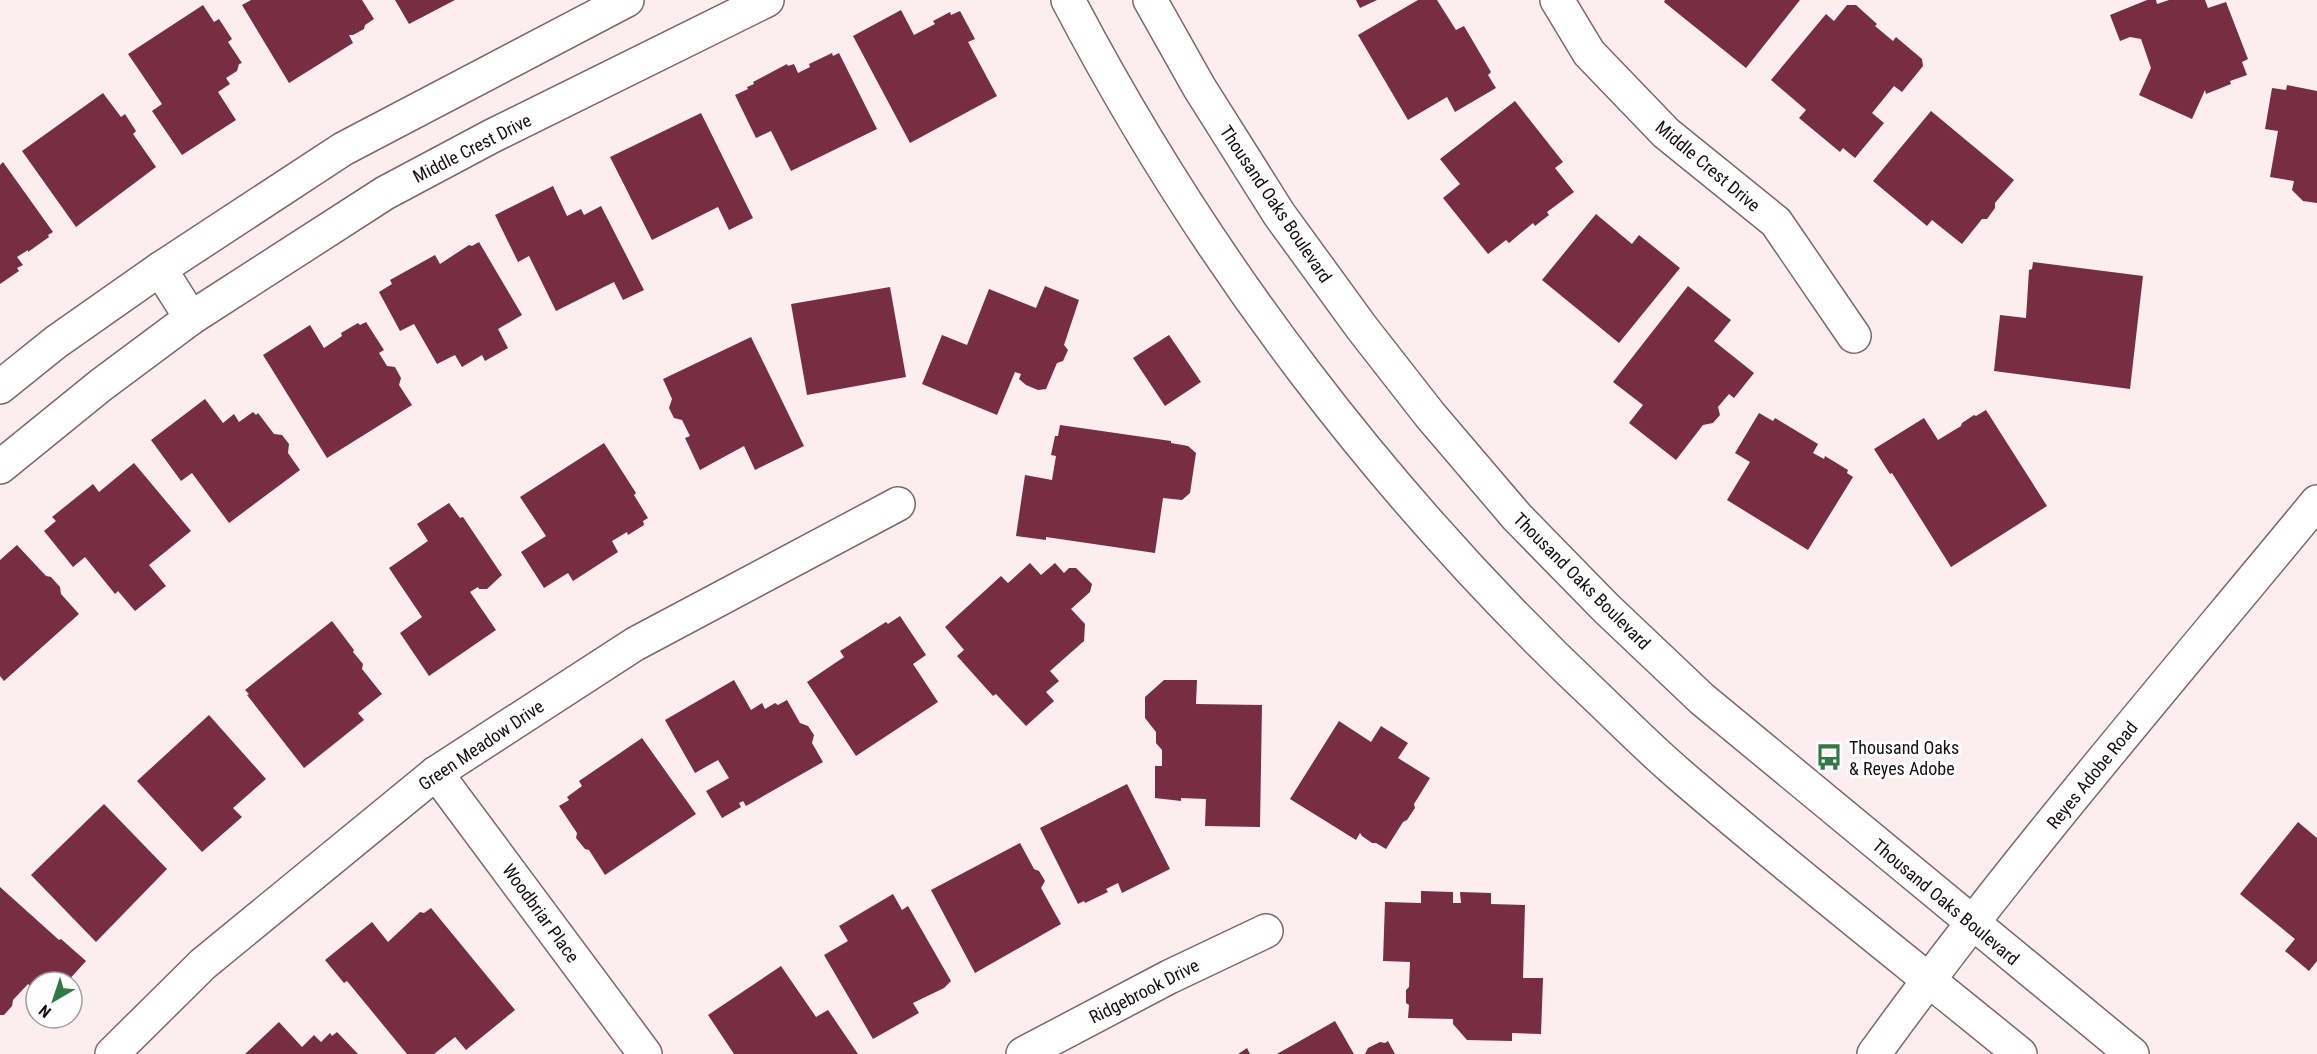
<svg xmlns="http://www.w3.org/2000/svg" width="2317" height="1054" font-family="'Roboto Condensed',sans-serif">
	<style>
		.building { fill: #772e45 }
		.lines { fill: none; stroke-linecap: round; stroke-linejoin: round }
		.minor-casing { stroke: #82656b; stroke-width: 36 }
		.tertiary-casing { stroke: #82656b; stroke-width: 36 }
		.secondary-casing { stroke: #82656b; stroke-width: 36 }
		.minor { stroke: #fff; stroke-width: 33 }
		.tertiary { stroke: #fff; stroke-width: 33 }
		.secondary { stroke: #fff; stroke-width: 33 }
		.labels { text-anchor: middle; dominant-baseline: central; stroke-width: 6; stroke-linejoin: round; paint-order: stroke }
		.street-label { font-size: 18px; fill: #190e11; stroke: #fefefe }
		.poi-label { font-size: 18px; fill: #190e11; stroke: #fefefe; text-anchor: start }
	</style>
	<rect width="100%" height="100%" fill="#fbedf0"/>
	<g class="building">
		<path d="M251 0H362L374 19 365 25 364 29 353 35H349L353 43 289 83 242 5Z"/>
		<path d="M395 0H455L409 24Z"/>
		<path d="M1356 0H1377L1360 8Z"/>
		<path d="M1418 0H1437L1456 30 1464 26 1491 72 1488 75 1496 88 1455 112 1447 97 1408 120 1358 35Z"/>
		<path d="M1665 0H1800L1746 68 1664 2Z"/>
		<path d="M2147 0H2156L2157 4 2169 0H2205L2208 8 2226 2 2248 59 2242 62 2247 75 2230 81 2231 84 2206 94 2205 90 2192 119 2139 95 2151 68 2141 39 2130 37 2120 41 2110 15Z"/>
		<path d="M203 5 214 22 219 19 232 39 228 42 242 63 239 64 237 71 226 78 230 84 218 92 236 120 182 155 152 111 162 104 128 54Z"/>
		<path d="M1847 5H1856L1877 24 1875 26 1893 41 1896 37 1922 59 1923 66 1902 92 1894 86 1872 113 1884 123 1855 158 1843 148 1840 152 1799 118 1806 110 1771 80 1826 14 1834 21Z"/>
		<path d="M901 10 914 35 935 24 933 21 950 12 951 15 960 11 975 39 968 42 997 96 910 143 853 36Z"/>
		<path d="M832 53 833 56 839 53 877 129 791 171 771 131 756 138 735 95 748 89 747 87 754 84 753 82 787 64 788 66 794 64 798 73 810 67 809 64Z"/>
		<path d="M2287 85 2317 91V203L2303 201 2292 190 2294 181 2270 177 2278 131 2265 129 2272 88 2286 90Z"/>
		<path d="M103 93 121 117 125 114 136 131 133 134 156 167 76 227 22 151Z"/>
		<path d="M1515 101 1563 162 1555 168 1574 192 1547 212 1549 215 1535 226 1533 223 1509 243 1506 240 1488 254 1443 198 1460 184 1440 159Z"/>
		<path d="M1931 111 2014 180 1995 203V208L1987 219H1982L1962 244 1932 220 1927 226 1873 181Z"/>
		<path d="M701 113 753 218 729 230 718 207 652 240 610 157Z"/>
		<path d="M3 162 53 232 48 235 49 237 28 252V250L17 257 23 265 17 268 19 271 0 284V165Z"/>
		<path d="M553 186 567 216 581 209 584 215 601 206 644 290 623 300 614 282 556 311 529 256 518 262 495 215Z"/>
		<path d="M1596 214 1632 244 1639 235 1680 268 1619 343 1542 280Z"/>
		<path d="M479 242 522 315 498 329 508 348 485 361 482 355 462 367 455 355 437 364 414 324 400 331 379 292 392 284 390 280 435 255 440 264 469 245 472 246Z"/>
		<path d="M2033 262 2143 276 2130 389 1994 371 2000 315 2026 318 2029 270 2032 269Z"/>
		<path d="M1045 286 1079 300 1064 345 1068 350 1063 361 1057 363 1046 389 1038 390 1026 385 1019 379 1021 374 1015 372 997 415 922 384 942 335 967 345 989 289 1036 308Z"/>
		<path d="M1688 286 1731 320 1714 341 1754 373 1734 398 1729 394 1718 407 1720 415 1713 423 1703 425 1676 460 1629 423 1643 405 1613 382Z"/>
		<path d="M890 287 906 377 807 395 791 304Z"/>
		<path d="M366 322 384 350 379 353 387 366 395 367 401 378 399 385 412 405 327 458 263 355 310 325 324 348 342 336 341 333 358 323 360 325Z"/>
		<path d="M1169 335 1201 382 1165 406 1133 358Z"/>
		<path d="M751 337 804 446 755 470 744 446 700 470 685 438 690 436 682 420 674 418 669 408 672 399 663 379Z"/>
		<path d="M205 399 223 423 234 414 239 422 253 412 256 415 258 413 274 434 282 435 289 444 288 453 300 470 229 523 192 473 181 481 151 440Z"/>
		<path d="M1986 410 2047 506 1951 567 1892 473 1890 474 1874 449 1924 418 1938 440 1961 426 1962 423 1974 415 1976 416Z"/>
		<path d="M1759 413 1773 421 1775 418 1818 444 1813 453 1824 459 1825 456 1848 470 1847 473 1853 477 1808 550 1727 500 1750 462 1735 453Z"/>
		<path d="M1060 425 1171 441V443L1188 446 1196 453 1190 493 1182 500 1163 498 1155 553 1046 537V540L1016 536 1025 475 1052 480 1056 456 1051 455 1055 436H1058Z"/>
		<path d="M604 443 636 493 634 495 648 518 643 521 644 525 628 535 627 532 612 541 618 552 573 581 568 573 544 588 521 552 546 536 520 497Z"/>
		<path d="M134 463 191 531 149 565 166 586 135 611 118 591 115 594 85 557 73 567 44 531 56 521 52 517 93 484 99 492Z"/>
		<path d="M449 503 460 518 463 517 502 575 487 589H479L478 587 470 592 496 630 429 676 400 633 422 617 389 568 428 541 417 524Z"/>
		<path d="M17 545 46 576 51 577 60 587 61 594 79 614 4 681 0 676V560Z"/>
		<path d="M1030 563 1041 575 1055 563 1064 573 1069 568H1076L1092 584 1090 592 1071 609 1085 624 1084 641 1050 671 1059 681 1046 692 1054 701 1026 726 996 694 993 696 957 656 964 650 945 627 1001 576 1008 583Z"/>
		<path d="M900 616 926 655 913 664 938 702 856 756 807 682 844 657 840 651 886 622 888 624Z"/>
		<path d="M332 621 354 650 353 652 363 664 362 669 382 694 358 713 364 720 304 768 247 695 249 694 245 690Z"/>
		<path d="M734 680 751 710 762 703 765 709 775 703 778 705 787 700 800 723 808 726 814 735 812 743 823 762 746 806 743 801 739 803 741 807 722 818 706 791 729 778 718 760 695 773 665 720Z"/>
		<path d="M1164 680H1197L1196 704 1262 705 1260 827 1205 826 1206 799 1181 798V801L1155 798V766H1162V750L1156 743V732L1145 718V697Z"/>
		<path d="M209 715 266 779 233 808 242 817 202 852 137 781Z"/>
		<path d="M1339 721 1371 742 1381 726 1408 743 1398 758 1430 778 1414 804 1415 808 1407 820 1403 822 1386 849 1376 843H1372L1362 836 1360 833 1356 840 1290 799Z"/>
		<path d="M642 738 696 814 605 875 589 850 585 849 576 838 577 833 559 806 569 800 567 797 582 786 579 781Z"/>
		<path d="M1127 784 1170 869 1122 893 1118 883 1106 889 1108 892 1085 903 1084 901 1078 904 1040 828Z"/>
		<path d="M104 804 167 869 96 942 31 875Z"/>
		<path d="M2298 822 2317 838V961L2309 971 2285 951 2295 939 2240 894Z"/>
		<path d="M1020 843 1034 869 1039 871 1045 881 1041 888 1061 924 975 973 931 890Z"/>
		<path d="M0 887 59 940 61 939 86 961 67 982H36V992L28 984 13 1000 12 1006 4 1015H0Z"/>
		<path d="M1421 891 1453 892V903H1461L1460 892 1491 893V904L1525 905 1523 978H1543L1541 1034 1512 1033V1041L1467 1040 1453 1024V1019L1408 1018 1409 1005 1406 1003V990L1409 987 1410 962 1383 961 1385 902 1421 903Z"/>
		<path d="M893 894 902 910 908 906 951 981 944 988 913 1003 919 1013 873 1039 824 955 848 941 839 926Z"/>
		<path d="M431 908 515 1010 466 1050 455 1037 434 1054H407L347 981 344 983 325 960 372 922 388 942 420 912 424 913Z"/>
		<path d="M781 966 816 1017 828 1010 858 1054H734L708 1015Z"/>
		<path d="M1335 1021 1354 1054H1277Z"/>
		<path d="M279 1022 302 1047 314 1035 321 1042 330 1033 332 1036 337 1032 358 1054H245Z"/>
		<path d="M1388 1041 1395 1054H1365L1368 1048 1380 1042 1385 1043Z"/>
		<path d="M1247 1048 1250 1054H1238Z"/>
	</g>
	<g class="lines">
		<defs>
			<g id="minor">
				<path d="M1557 0 1589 53 1666 133 1776 222 1854 336"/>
				<path d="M160 269 191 318"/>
				<path d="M0 387 56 342 160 269 343 149 627 0"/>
				<path d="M0 467 101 385 191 318 385 193 492 136 767 0"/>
				<path d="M436 773 645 1054"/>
				<path d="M112 1054 203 964 436 773 635 644 898 504"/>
				<path d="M1023 1054 1169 977 1266 931"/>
			</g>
			<path id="tertiary" d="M1874 1054C2012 863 2167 684 2317 502"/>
			<g id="secondary">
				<path d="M1068 0C1205 262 1386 499 1601 701 1627 726 1653 752 1680 775 1791 871 1906 961 2020 1054"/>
				<path d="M1150 0 1199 87 1279 214 1362 328 1430 415 1517 517 1606 608 1702 699 2132 1054"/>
			</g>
		</defs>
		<use href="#minor" class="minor-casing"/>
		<use href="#tertiary" class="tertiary-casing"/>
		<use href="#secondary" class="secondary-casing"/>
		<use href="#minor" class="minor"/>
		<use href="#tertiary" class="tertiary"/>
		<use href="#secondary" class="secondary"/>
	</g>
	<defs>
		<symbol id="bus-bare" viewBox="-9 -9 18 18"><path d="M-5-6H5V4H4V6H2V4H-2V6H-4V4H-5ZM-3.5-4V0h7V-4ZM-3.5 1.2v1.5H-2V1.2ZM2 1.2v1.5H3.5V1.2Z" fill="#2f7946" stroke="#fefefe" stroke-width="2.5" paint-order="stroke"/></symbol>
	</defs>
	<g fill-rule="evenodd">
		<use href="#bus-bare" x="1810" y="738" width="38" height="38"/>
	</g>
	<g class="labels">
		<g class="street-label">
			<text transform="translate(472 148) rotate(-27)">Middle Crest Drive</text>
			<text transform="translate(1708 166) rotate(40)">Middle Crest Drive</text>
			<text transform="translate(1276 204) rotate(56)">Thousand Oaks Boulevard</text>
			<text transform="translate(1582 581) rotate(45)">Thousand Oaks Boulevard</text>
			<text transform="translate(481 745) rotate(-34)">Green Meadow Drive</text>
			<text transform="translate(2092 775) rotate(-51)">Reyes Adobe Road</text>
			<text transform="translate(1946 902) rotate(40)">Thousand Oaks Boulevard</text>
			<text transform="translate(541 913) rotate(54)">Woodbriar Place</text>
			<text transform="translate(1144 991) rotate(-27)">Ridgebrook Drive</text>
		</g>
		<g class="poi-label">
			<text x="1849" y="747">Thousand Oaks<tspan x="1849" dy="21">&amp; Reyes Adobe</tspan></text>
		</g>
	</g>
	<g transform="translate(54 1000) rotate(219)"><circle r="28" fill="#fefefe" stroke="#a29e9f" stroke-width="1.5"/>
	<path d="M0-4.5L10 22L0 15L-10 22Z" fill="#2f7946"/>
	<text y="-9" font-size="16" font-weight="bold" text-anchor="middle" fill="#190e11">N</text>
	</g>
</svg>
